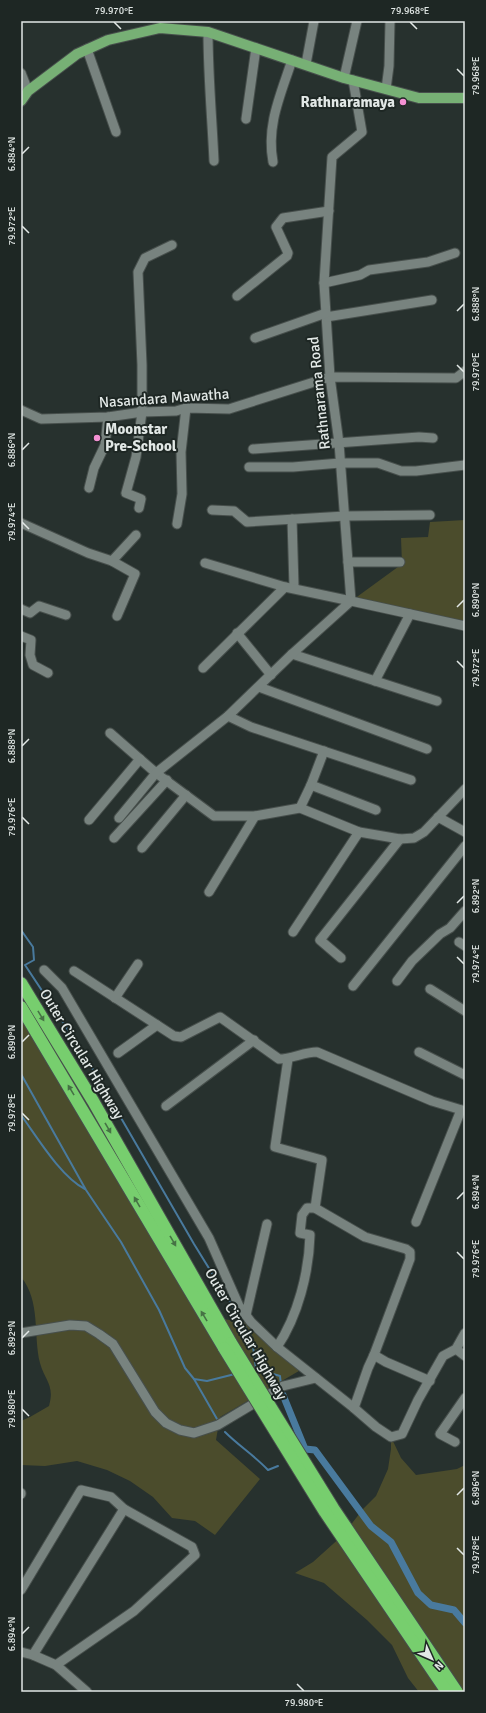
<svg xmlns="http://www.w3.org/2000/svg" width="486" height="1713" font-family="Signika,sans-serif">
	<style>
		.green { fill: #4b4c2c }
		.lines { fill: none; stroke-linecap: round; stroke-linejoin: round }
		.stream { stroke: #497a9e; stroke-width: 2 }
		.canal { stroke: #497a9e; stroke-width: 7 }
		.minor-casing { stroke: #474f4c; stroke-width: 11 }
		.major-casing { stroke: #474f4c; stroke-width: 12 }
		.highway-casing { stroke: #474f4c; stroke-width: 14 }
		.minor { stroke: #78837f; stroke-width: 9 }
		.major { stroke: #77b075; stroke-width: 10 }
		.highway { stroke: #77ce6e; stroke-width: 12 }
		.highway-bridge-casing { stroke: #474f4c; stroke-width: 14; stroke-linecap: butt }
		.highway-bridge { stroke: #77ce6e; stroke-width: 12 }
		.oneway { fill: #467245 }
		.ticks { fill: none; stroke: #e2e8e6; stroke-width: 1.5 }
		.poi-dot { fill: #f491d3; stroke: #1e2724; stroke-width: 1.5 }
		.labels { text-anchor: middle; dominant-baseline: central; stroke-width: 4; stroke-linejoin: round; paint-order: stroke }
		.poi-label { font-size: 15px; font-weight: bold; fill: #e2e8e6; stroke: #1e2724; text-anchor: end }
		.street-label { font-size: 15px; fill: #e2e8e6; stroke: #1e2724 }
		.neatline { fill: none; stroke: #e2e8e6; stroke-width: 1.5 }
		.ticks-label { font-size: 10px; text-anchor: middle; fill: #e2e8e6 }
	</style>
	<rect width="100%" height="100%" fill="#27312e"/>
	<g class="green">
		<path d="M465 520V623L354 599 402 564 401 538 428 537 430 522Z"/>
		<path d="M21 1017 200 1317 251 1322 304 1368 220 1417 216 1440 260 1479 215 1535 195 1521 172 1518 153 1497 130 1481 107 1470 77 1461 45 1466 21 1465V1421L30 1417 49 1406C55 1385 45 1381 40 1363 33 1335 41 1301 21 1277Z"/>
		<path d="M391 1437 401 1458 416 1475 457 1469 465 1465V1692H419L408 1678 392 1645 367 1620 324 1583 295 1573 313 1562 343 1535 363 1509 376 1496 388 1469 391 1449Z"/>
	</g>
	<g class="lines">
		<g class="stream">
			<path d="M21 930 33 947 34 960 25 965 84 1054 194 1244 252 1338 256 1369 280 1376 281 1385"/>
			<path d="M21 1074 86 1190 121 1242 159 1310 185 1368 194 1379 207 1381 235 1374"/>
			<path d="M21 1115C37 1137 61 1177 85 1189"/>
			<path d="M194 1379 217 1419"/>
			<path d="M225 1432C239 1446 255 1456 268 1470L278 1466"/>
		</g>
		<path class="canal" d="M283 1395 305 1449 315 1450 371 1526 391 1542 418 1593 431 1605 454 1610 465 1623"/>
		<defs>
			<g id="minor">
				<path d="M208 32C208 75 212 118 214 161"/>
				<path d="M87 49 116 132"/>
				<path d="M306 64 314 21"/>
				<path d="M21 73 28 91"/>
				<path d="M344 78 357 21"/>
				<path d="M353 80 362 132 332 157 324 283 330 377 339 443 351 601 465 626"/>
				<path d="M386 89 389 66 390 21"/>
				<path d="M246 119 256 48"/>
				<path d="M273 162C266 125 281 94 292 60"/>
				<path d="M324 283 360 275 369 270 428 262 455 253"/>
				<path d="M237 296 287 256 288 253 276 227 283 218 329 211"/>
				<path d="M326 317 432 300"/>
				<path d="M255 338 326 313"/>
				<path d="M21 410 41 419 108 417 142 412 176 411 186 408 229 409 330 377 456 378 465 371"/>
				<path d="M253 449 419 437 433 438"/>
				<path d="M249 467H293L340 463H378L401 471H416L465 465"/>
				<path d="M89 488 94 468 105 445 108 417"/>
				<path d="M139 508 141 499 126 493 136 457 142 412V365L138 272 145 258 172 245"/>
				<path d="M212 510 234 511 247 522 345 516 430 515"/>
				<path d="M292 519 294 587"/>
				<path d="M21 523 88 553 112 561 135 574 117 616"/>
				<path d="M177 524 182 494 181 452 186 408"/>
				<path d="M112 561 136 535"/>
				<path d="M348 562H400"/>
				<path d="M21 609 30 613 39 606 66 615"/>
				<path d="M237 633 271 675"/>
				<path d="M21 636 31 640 30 655 33 665 48 673"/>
				<path d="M292 654 437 701"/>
				<path d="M203 668 285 587"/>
				<path d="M375 681 410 614"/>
				<path d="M259 687 427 749"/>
				<path d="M228 716 251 727 411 780"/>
				<path d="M110 733 156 773 214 816H255L300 808 359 832 400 839 414 838 424 832 465 789"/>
				<path d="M324 751 311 785 376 810"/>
				<path d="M300 808 311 785"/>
				<path d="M438 817 465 832"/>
				<path d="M119 818 156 773 228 716 292 654 351 601 285 587 205 563"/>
				<path d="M89 820 140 759"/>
				<path d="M114 838 167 780"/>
				<path d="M142 848 186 795"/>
				<path d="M209 892 255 816"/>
				<path d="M293 932 359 832"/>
				<path d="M459 942 465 946"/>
				<path d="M341 958 320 940 400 839"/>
				<path d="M44 970 62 988 209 1238 239 1306 251 1322 277 1347 354 1408 376 1427 391 1437 402 1434 418 1400 443 1356 456 1349 465 1333"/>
				<path d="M74 971 174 1036 181 1037 220 1017 279 1059C292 1059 304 1052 317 1052L432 1101 465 1111"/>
				<path d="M397 981 412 961 440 934 450 928 465 911"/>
				<path d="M353 986 465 846"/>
				<path d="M430 989 465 1011"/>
				<path d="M115 998 138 964"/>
				<path d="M419 1052 465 1075"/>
				<path d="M118 1053 157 1025"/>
				<path d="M288 1059 275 1147 322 1160 315 1208"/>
				<path d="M166 1106 254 1040"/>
				<path d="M416 1222 461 1110"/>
				<path d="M246 1315 267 1224"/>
				<path d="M21 1333 70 1325 86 1326 99 1334 113 1344 155 1412 166 1423 180 1430 194 1433 218 1425 283 1386 316 1378"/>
				<path d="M277 1347C298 1316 309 1272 310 1235L300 1233 302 1215 307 1208H315L365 1237 406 1249 410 1252V1259L374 1355 386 1362 430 1381"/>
				<path d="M456 1349 465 1356"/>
				<path d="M354 1408 368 1368 374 1355"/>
				<path d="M455 1442 440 1434 465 1398"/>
				<path d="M21 1493V1494"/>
				<path d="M21 1590 81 1490 111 1497 124 1509 192 1547 195 1555 134 1611 56 1665"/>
				<path d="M21 1652 33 1655 56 1665 87 1692"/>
				<path d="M33 1655 124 1509"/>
			</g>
			<path id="major" d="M21 101 28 91 77 54 108 40 160 28 208 32 344 78 419 98H465"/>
			<g id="highway">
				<path d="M21 983 93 1101 231 1343"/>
				<path d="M21 1007 224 1348"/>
			</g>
		</defs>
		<use href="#minor" class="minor-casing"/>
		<use href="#major" class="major-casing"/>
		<use href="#highway" class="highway-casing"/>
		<use href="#minor" class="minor"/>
		<use href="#major" class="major"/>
		<use href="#highway" class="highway"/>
		<defs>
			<g id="highway-bridge">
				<path d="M231 1343 333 1508 457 1692"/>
				<path d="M224 1348 325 1512 447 1692"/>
			</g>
		</defs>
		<use href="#highway-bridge" class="highway-bridge-casing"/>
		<use href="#highway-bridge" class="highway-bridge"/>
	</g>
	<defs><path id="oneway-solid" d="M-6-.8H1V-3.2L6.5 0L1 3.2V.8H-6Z"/></defs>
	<g class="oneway">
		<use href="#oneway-solid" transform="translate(41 1016) rotate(59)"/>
		<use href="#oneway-solid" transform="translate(71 1090) rotate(-121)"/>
		<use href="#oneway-solid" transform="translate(108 1128) rotate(60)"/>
		<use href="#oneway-solid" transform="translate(137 1202) rotate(-120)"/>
		<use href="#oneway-solid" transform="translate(173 1241) rotate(60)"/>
		<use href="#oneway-solid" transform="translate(204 1316) rotate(-121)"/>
	</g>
	<path class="ticks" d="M114 22 121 29M410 22 417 29M457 69 464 76M22 154 29 147M22 226 29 233M457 311 464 304M457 365 464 372M22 450 29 443M22 522 29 529M457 607 464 600M457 661 464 668M22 746 29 739M22 817 29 824M457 903 464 896M457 957 464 964M22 1042 29 1035M22 1113 29 1120M457 1199 464 1192M457 1252 464 1259M22 1338 29 1331M22 1409 29 1416M457 1495 464 1488M457 1548 464 1555M22 1634 29 1627M297 1684 304 1691"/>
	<g class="poi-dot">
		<circle cx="403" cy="102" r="4"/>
		<circle cx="97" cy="438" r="4"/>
	</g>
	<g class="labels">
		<g class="poi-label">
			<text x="395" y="102">Rathnaramaya</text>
			<text x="105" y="429" text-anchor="start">Moonstar<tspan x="105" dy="17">Pre-School</tspan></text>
		</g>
		<g class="street-label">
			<text transform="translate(319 393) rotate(-96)">Rathnarama Road</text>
			<text transform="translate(164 398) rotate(-4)">Nasandara Mawatha</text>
			<text transform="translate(82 1054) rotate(59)">Outer Circular Highway</text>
			<text transform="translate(246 1334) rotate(60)">Outer Circular Highway</text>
		</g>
	</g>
	<rect width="486" height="1713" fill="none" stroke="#1e2724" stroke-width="44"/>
	<g transform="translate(432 1659) rotate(135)" stroke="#1e2724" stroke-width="3" paint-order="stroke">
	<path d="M0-3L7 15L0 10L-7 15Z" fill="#e2e8e6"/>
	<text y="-6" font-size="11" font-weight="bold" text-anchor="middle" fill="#e2e8e6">N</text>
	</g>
	<rect x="22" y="22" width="442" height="1669" class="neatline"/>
	<g class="ticks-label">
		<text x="114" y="14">79.970°E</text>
		<text x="410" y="14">79.968°E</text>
		<text transform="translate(475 76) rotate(-90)" y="4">79.968°E</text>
		<text transform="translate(11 154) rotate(-90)" y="4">6.884°N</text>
		<text transform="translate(11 226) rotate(-90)" y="4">79.972°E</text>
		<text transform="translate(475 304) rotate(-90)" y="4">6.888°N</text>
		<text transform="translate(475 372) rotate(-90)" y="4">79.970°E</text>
		<text transform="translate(11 450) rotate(-90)" y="4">6.886°N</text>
		<text transform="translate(11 522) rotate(-90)" y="4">79.974°E</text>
		<text transform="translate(475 600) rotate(-90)" y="4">6.890°N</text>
		<text transform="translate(475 668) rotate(-90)" y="4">79.972°E</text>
		<text transform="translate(11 746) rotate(-90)" y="4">6.888°N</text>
		<text transform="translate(11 817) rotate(-90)" y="4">79.976°E</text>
		<text transform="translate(475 896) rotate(-90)" y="4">6.892°N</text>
		<text transform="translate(475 964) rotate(-90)" y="4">79.974°E</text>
		<text transform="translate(11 1042) rotate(-90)" y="4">6.890°N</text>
		<text transform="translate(11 1113) rotate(-90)" y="4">79.978°E</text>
		<text transform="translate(475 1192) rotate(-90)" y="4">6.894°N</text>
		<text transform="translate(475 1259) rotate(-90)" y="4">79.976°E</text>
		<text transform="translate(11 1338) rotate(-90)" y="4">6.892°N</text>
		<text transform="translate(11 1409) rotate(-90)" y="4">79.980°E</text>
		<text transform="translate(475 1488) rotate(-90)" y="4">6.896°N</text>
		<text transform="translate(475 1555) rotate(-90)" y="4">79.978°E</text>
		<text transform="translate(11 1634) rotate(-90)" y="4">6.894°N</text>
		<text x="304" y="1706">79.980°E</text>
	</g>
</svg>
